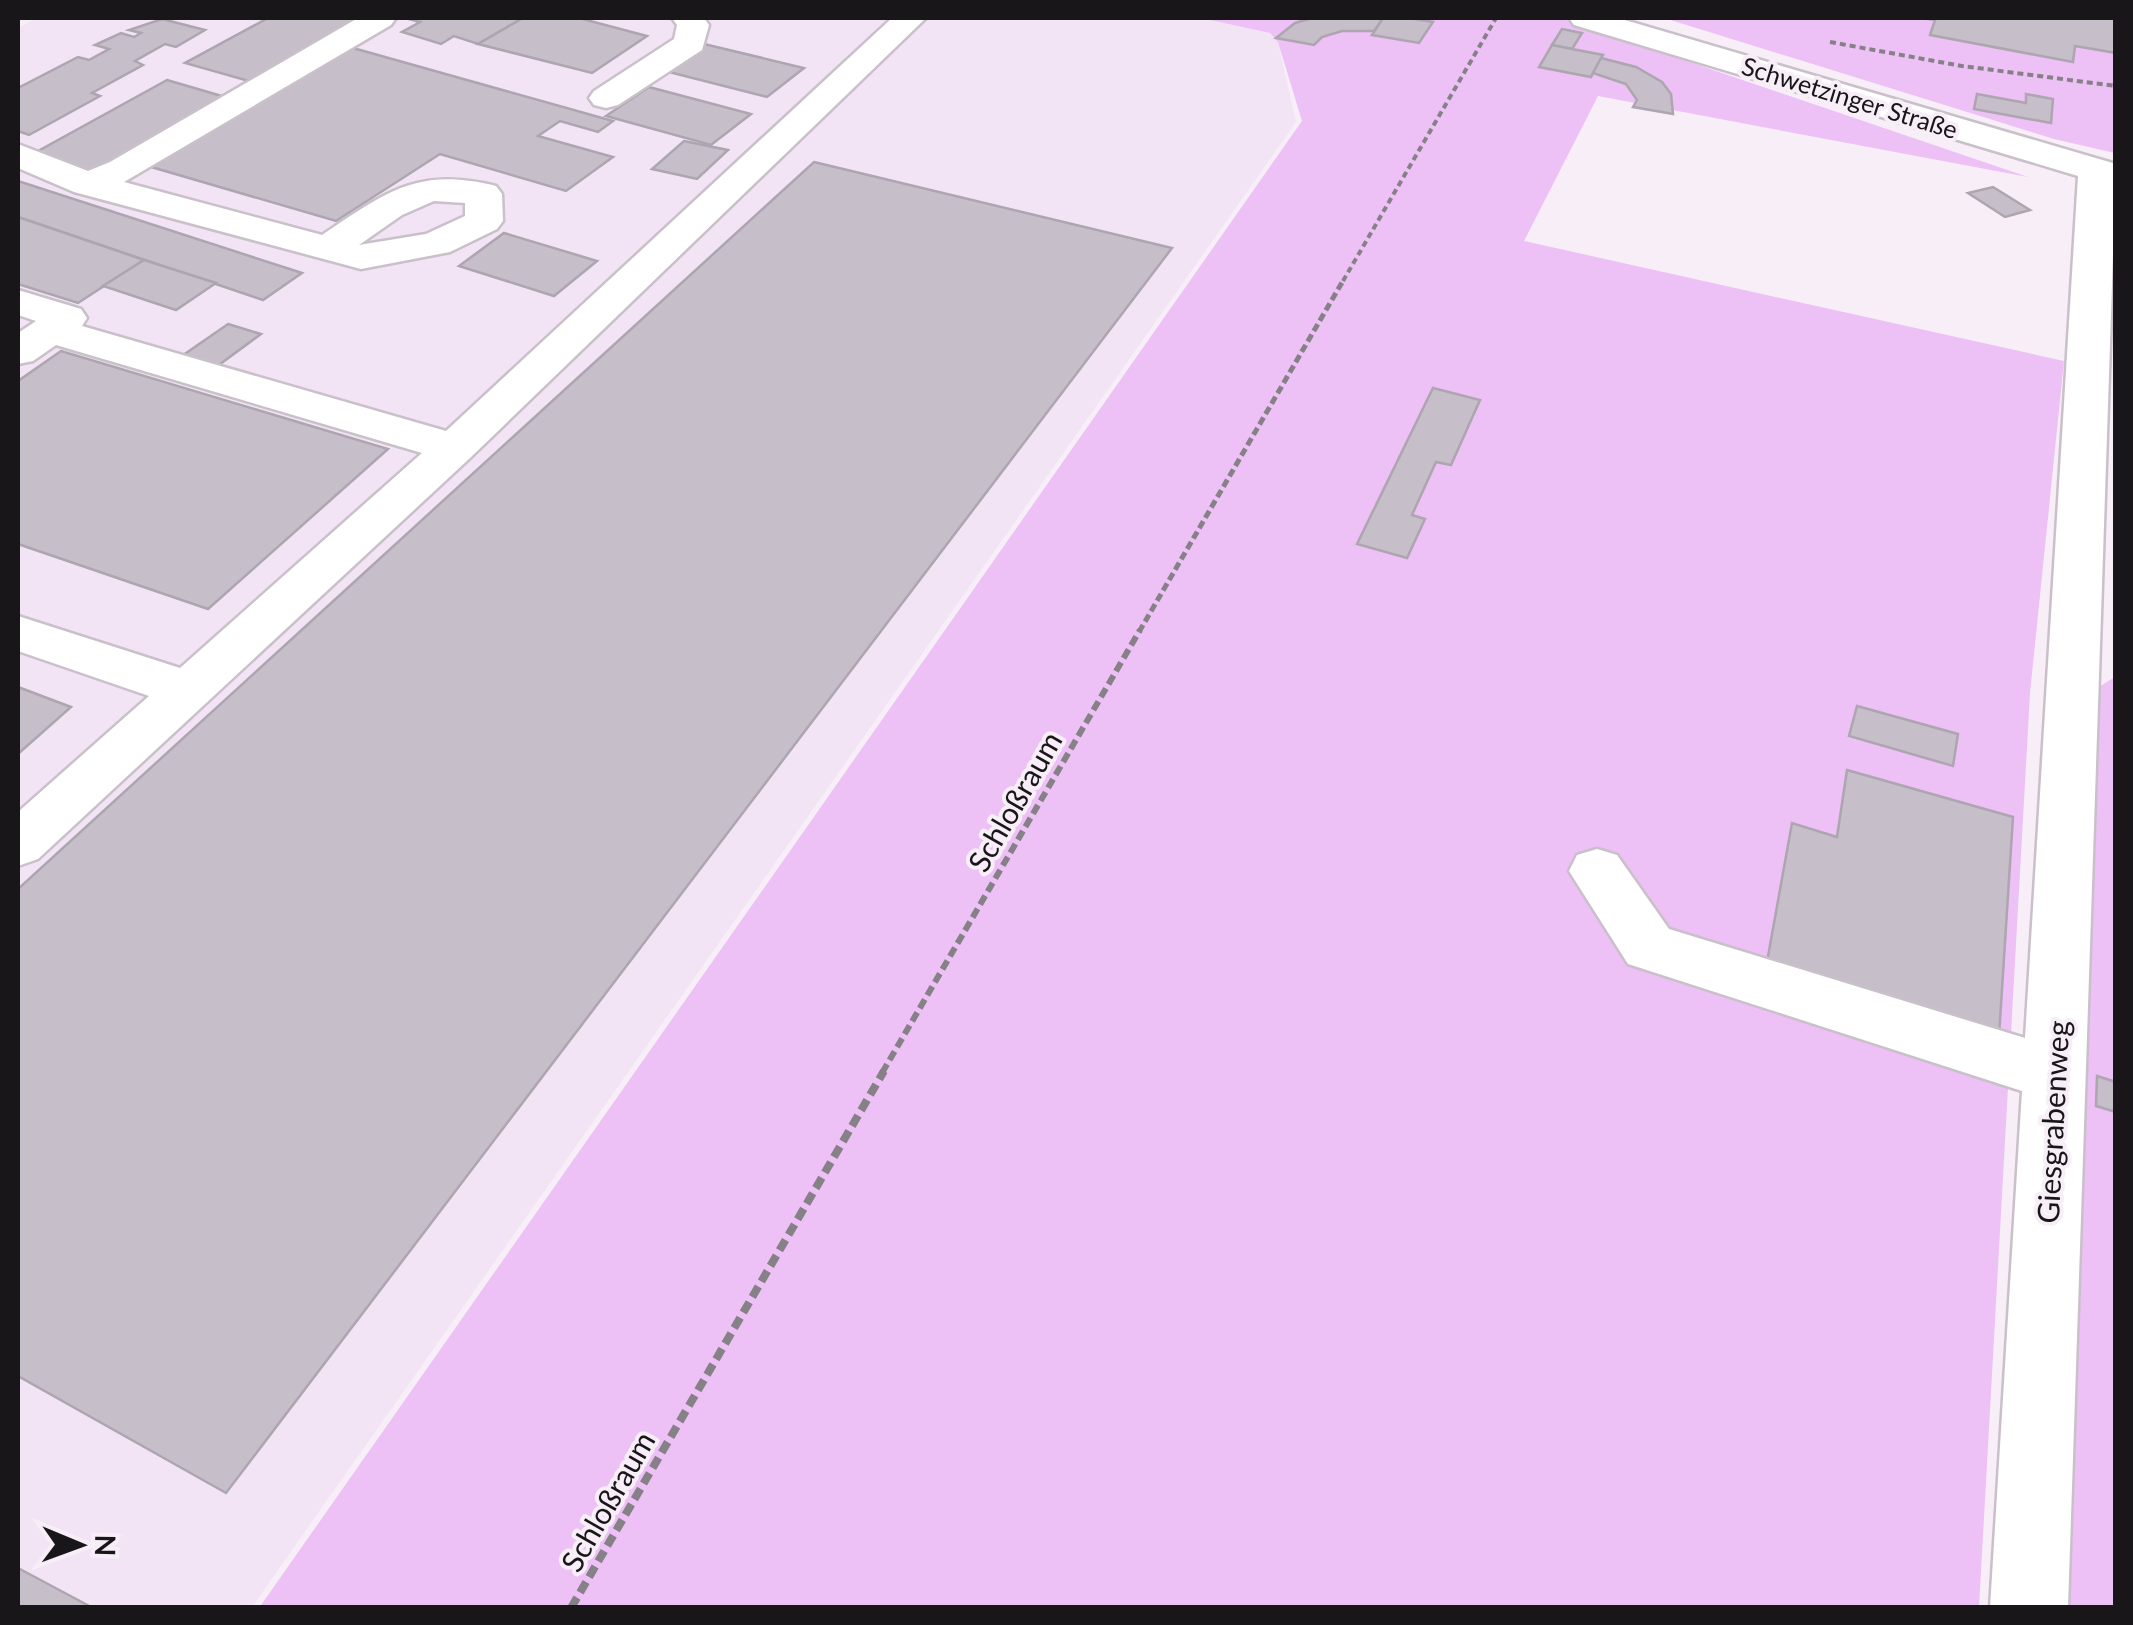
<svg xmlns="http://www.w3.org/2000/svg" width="2133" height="1625" font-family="Lato,sans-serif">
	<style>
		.built { fill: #f2e4f5 }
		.green { fill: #edc0f6 }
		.building { fill: #c6bec8; stroke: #ada5af; stroke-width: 2.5 }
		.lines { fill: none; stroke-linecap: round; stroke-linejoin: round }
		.minor-casing { stroke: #c9c0ca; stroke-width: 5 }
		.path-far3 { stroke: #868087; stroke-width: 4; stroke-dasharray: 6 4; stroke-linecap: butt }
		.path-far2 { stroke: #868087; stroke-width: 5; stroke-dasharray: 8 4; stroke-linecap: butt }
		.path-far1 { stroke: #868087; stroke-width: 6; stroke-dasharray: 10 5; stroke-linecap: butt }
		.path { stroke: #868087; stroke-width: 8; stroke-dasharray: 12 6; stroke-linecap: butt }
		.minor { fill: #fff; fill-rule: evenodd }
		.labels { text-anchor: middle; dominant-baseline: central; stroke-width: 8; stroke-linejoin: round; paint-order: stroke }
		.far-street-label { font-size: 25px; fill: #19161a; stroke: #f7eef8 }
		.street-label { font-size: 30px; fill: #19161a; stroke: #f7eef8 }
	</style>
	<rect width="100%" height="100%" fill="#f7eef8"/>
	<path class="built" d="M37 18H1201L1270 33 1278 42 1296 122 252 1607 18 1608V28Z"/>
	<g class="green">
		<path d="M1201 18H1560L2028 177 1598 96 1524 241 2064 361 2030 693 1979 1607 259 1608 1302 121 1278 42 1270 33Z"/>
		<path d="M1664 18H2115V153L2054 139Z"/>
		<path d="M2115 677V1607L2067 1608 2097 688Z"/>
	</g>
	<g class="building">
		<path d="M268 18H363L252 82 185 63Z"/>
		<path d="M405 18H523L478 44 454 36 441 44 402 32 420 22Z"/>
		<path d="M523 18H579L647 36 592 73 478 44Z"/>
		<path d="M1383 18H1409L1433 22 1419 43 1372 35Z"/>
		<path d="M1383 18 1374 31H1342L1322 37 1314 45 1276 38 1295 23 1312 18Z"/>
		<path d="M1921 18H2116V53L2075 46 2073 62 1930 35 1935 20Z"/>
		<path d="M162 19 205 30 176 47 165 44 135 61 143 65 92 93 100 96 29 135 18 131V88L78 57 89 60 109 49 95 45 121 33 134 37 141 33 129 30Z"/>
		<path d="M1562 29 1582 33 1572 49 1552 45Z"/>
		<path d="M704 44 804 68 767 97 665 71Z"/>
		<path d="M1552 45 1572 49 1603 55 1591 77 1539 67Z"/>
		<path d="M353 48 613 121 598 132 560 121 538 136 613 157 566 191 440 154 336 221 148 166Z"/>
		<path d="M1601 58 1636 67 1662 82 1671 94 1673 114 1633 107 1637 100 1626 84 1593 73Z"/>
		<path d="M167 80 225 97 92 174 31 155Z"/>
		<path d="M649 87 751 114 711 145 606 116Z"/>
		<path d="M1977 94 2026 103V94L2053 99 2051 123 1974 109Z"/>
		<path d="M684 141 728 150 697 179 652 169Z"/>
		<path d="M814 162 1172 248 226 1493 18 1376V889Z"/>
		<path d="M18 181 302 273 263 300 18 217Z"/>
		<path d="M1993 187 2030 210 2005 217 1968 193Z"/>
		<path d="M18 217 144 260 78 303 18 284Z"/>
		<path d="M504 233 597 261 554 296 459 266Z"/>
		<path d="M144 260 216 283 176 310 103 286Z"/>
		<path d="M228 324 261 334 212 370 179 358Z"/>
		<path d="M61 351 388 449 208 609 18 544V381Z"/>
		<path d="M1433 388 1480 400 1451 465 1436 462 1412 515 1425 519 1407 558 1357 544Z"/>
		<path d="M18 687 71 707 18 754Z"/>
		<path d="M1857 706 1958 734 1953 766 1849 736Z"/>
		<path d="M1847 770 2013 817 1999 1036 1767 962 1792 823 1837 837Z"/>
		<path d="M2097 1076 2116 1082V1112L2096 1106Z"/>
		<path d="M18 1568 93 1608H18Z"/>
	</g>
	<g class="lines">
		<defs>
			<g id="minor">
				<path d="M358 18H396L391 25 124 182 322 235C385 193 417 166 496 186L502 194 503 221 497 229 450 252 361 269 74 192 18 168V144L88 171 110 162ZM434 201 465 203V216L426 234 359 245 402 215Z"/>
				<path d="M672 18H704L709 25 702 50 618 105 606 108 594 105 589 98 594 91 674 39 677 25Z"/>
				<path d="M892 18H926L470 458 38 859 18 866V812L149 696 18 651V616L180 668 422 453 56 345 33 361 18 364V333L36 321 18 315V290L81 309 87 318 82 326 446 431Z"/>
				<path d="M1569 18H1618L2116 164 2068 1608H1990L2022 1091 1628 964 1569 871 1577 855 1597 849 1617 855 1669 929 2025 1038 2078 176 1574 25Z"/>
			</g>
		</defs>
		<use href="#minor" class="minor-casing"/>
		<g class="path-far3">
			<path d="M1830 42 1962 66 2116 86"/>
			<path d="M1343 281 1496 18"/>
		</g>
		<path class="path-far2" d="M1139 632 1344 279"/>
		<path class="path-far1" d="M882 1073 1140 630"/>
		<path class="path" d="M571 1608 884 1071"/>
		<use href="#minor" class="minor"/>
	</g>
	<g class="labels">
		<g class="far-street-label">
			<text transform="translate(1850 97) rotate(17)">Schwetzinger Straße</text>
		</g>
		<g class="street-label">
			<text transform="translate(1014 801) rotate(-60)">Schloßraum</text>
			<text transform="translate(2052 1122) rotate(-87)">Giesgrabenweg</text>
			<text transform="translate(607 1501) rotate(-60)">Schloßraum</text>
		</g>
	</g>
	<rect width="2133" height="1625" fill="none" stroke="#19161a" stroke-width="40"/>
	<g transform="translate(80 1545) rotate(91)" stroke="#f7eef8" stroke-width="8" paint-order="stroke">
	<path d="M0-8L18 38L0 25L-18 38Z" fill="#19161a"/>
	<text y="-15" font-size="28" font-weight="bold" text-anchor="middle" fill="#19161a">N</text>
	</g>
</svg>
